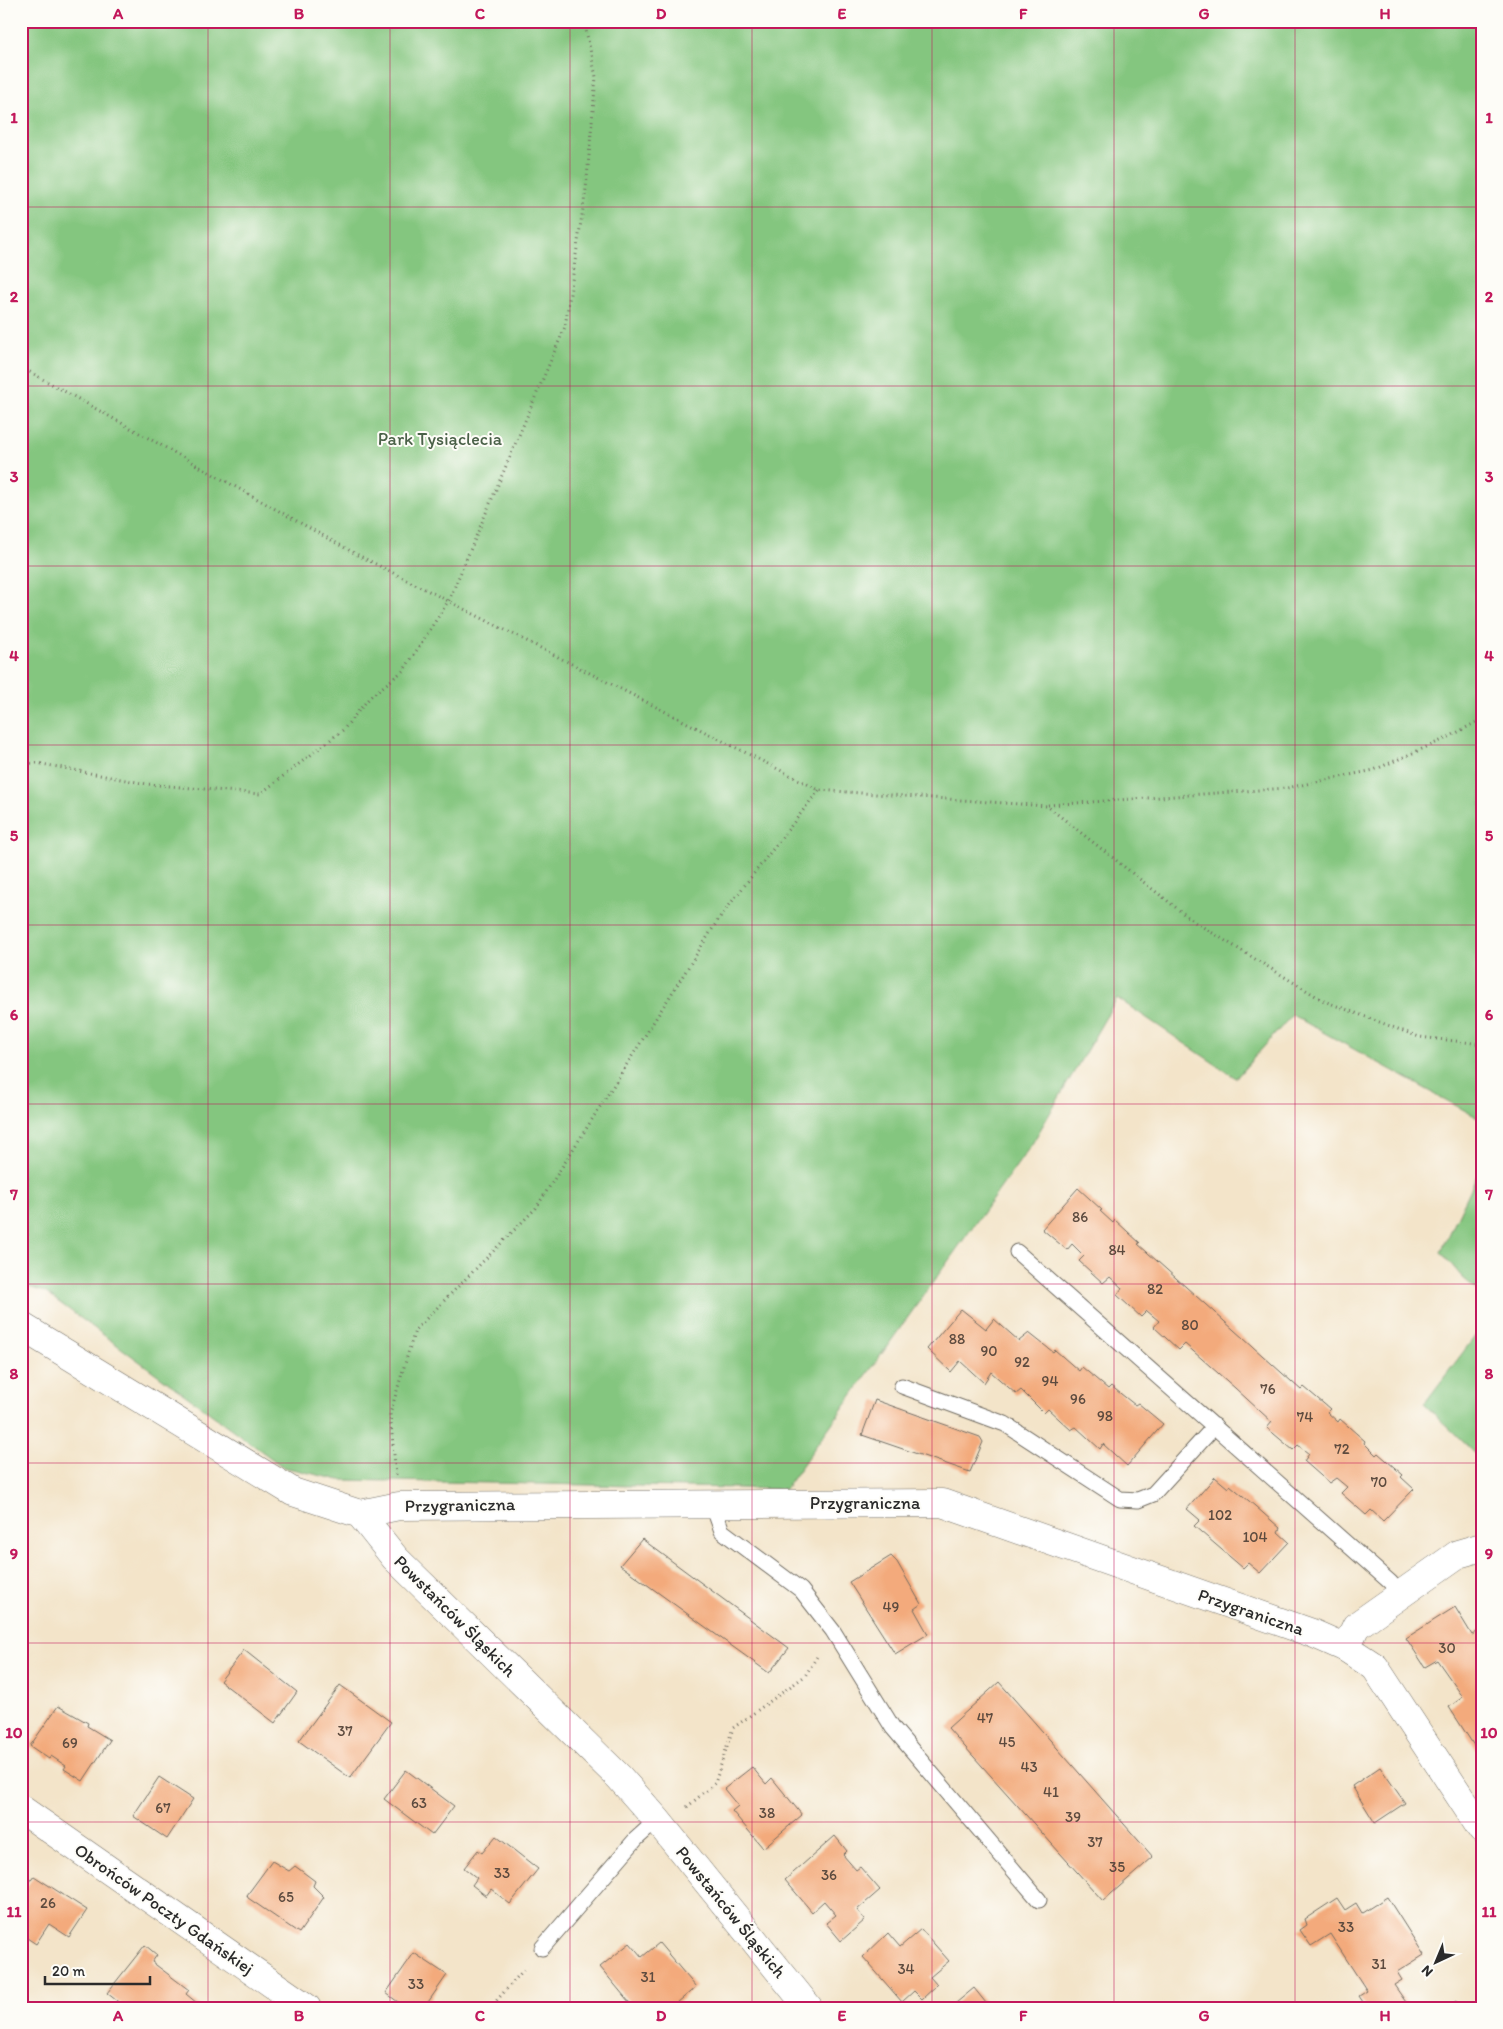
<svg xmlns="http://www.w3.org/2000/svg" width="1503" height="2029" font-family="Itim,sans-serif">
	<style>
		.green { fill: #84c67f; stroke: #587855 }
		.building { fill: #f3aa7b }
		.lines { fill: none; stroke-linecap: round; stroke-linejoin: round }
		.service-casing { stroke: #716c62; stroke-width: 17 }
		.minor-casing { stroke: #716c62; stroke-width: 29 }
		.path { stroke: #716c62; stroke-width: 3; stroke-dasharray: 1 4; stroke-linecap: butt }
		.service { stroke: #fff; stroke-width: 15 }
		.minor { stroke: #fff; stroke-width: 28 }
		.grid { fill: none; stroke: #c2185b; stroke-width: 1; stroke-opacity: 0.55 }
		.labels { text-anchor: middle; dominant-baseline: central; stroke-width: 4; stroke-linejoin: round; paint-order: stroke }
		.number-label { font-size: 15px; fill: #5d4b3f }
		.park-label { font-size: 18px; fill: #4a6148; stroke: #fdfcf7 }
		.street-label { font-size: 18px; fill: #2b2b2b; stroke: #fdfcf7 }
		.neatline { fill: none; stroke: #c2185b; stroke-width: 2 }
		.grid-label { font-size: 16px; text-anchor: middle; font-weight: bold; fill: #c2185b }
	</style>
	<rect width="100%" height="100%" fill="#fdfcf7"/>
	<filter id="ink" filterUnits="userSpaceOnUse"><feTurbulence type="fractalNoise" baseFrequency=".02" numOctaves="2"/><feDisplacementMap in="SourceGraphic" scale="10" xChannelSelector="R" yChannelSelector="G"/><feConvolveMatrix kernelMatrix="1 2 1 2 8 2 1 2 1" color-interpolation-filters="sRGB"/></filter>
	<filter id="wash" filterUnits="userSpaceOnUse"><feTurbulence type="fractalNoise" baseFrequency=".0096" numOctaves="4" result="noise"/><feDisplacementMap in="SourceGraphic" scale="20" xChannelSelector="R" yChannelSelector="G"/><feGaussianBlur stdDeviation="1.12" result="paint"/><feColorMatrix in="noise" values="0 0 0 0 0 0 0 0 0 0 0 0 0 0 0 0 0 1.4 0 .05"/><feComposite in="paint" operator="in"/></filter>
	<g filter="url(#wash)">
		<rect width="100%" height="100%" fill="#f3e4c9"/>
		<g class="green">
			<path d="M21 21H1482V1120L1292 1015 1236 1078 1117 998 1032 1144 785 1489 340 1480 283 1467 45 1292 21 1285Z"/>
			<path d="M1482 1165V1294L1462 1277 1441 1252Z"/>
			<path d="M1482 1327V1460L1424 1404Z"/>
		</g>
		<g id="blocks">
			<g class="building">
				<path d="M1078 1188 1102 1210 1100 1211 1113 1223 1115 1220 1140 1243 1138 1244 1301 1390 1304 1387 1330 1409 1327 1412 1338 1422 1340 1419 1365 1441 1364 1443 1376 1455 1378 1453 1403 1475 1401 1477 1414 1489 1383 1521 1371 1510 1366 1515 1341 1493 1347 1487 1336 1478 1329 1483 1304 1461 1309 1454 1298 1445 1293 1450 1267 1428 1272 1422 1235 1388 1185 1344 1179 1350 1154 1327 1159 1321 1147 1311 1141 1317 1117 1295 1122 1288 1110 1277 1103 1283 1079 1261 1084 1256 1072 1244 1067 1250 1042 1229Z"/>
				<path d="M961 1309 986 1329 994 1319 1019 1341 1029 1333 1053 1352 1055 1350 1079 1371 1082 1367 1108 1389 1111 1386 1135 1405 1138 1403 1163 1424 1127 1466 1103 1444 1100 1449 1076 1427 1071 1430 1048 1409 1044 1413 1021 1390 1016 1394 991 1372 984 1383 960 1361 951 1372 927 1349Z"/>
				<path d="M875 1400 980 1437 983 1442 970 1472 862 1435Z"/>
				<path d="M1215 1477 1228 1488 1230 1485 1255 1506 1280 1528 1278 1532 1289 1542 1260 1573 1248 1563 1243 1568 1194 1526 1200 1520 1187 1509Z"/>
				<path d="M642 1539 789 1648 769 1673 620 1565Z"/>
				<path d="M891 1556 897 1562 921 1604 914 1609 928 1634 895 1654 849 1582Z"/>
				<path d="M1455 1607 1472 1635 1482 1629V1758L1449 1707 1463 1697 1437 1660 1425 1667 1406 1638Z"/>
				<path d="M244 1650 297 1692 275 1723 220 1681Z"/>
				<path d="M999 1682 1153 1857 1103 1901 948 1728Z"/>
				<path d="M340 1685 391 1722 350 1778 299 1741Z"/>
				<path d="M58 1706 88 1723 87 1726 110 1740 83 1781 64 1769 66 1766 51 1756 49 1759 30 1746Z"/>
				<path d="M752 1767 766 1784 772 1778 802 1815 763 1848 732 1811 738 1806 724 1789Z"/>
				<path d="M1380 1767 1405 1803 1375 1823 1352 1786Z"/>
				<path d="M406 1770 454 1806 432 1835 384 1799Z"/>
				<path d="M159 1777 193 1799 167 1839 133 1816Z"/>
				<path d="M496 1836 538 1869 510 1904 491 1889 486 1896 472 1885 477 1878 464 1868 478 1850 482 1853Z"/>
				<path d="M835 1836 847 1851 843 1855 856 1870 860 1867 880 1890 857 1910 865 1920 841 1941 826 1923 836 1915 824 1901 812 1912 785 1880Z"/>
				<path d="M272 1861 289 1871 295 1866 315 1881 313 1886 324 1897 299 1933 248 1898 247 1895Z"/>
				<path d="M34 1876 87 1910 69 1937 49 1924 36 1944 21 1934V1895Z"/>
				<path d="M1387 1897 1424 1955 1397 1972 1402 1980 1394 1985 1410 2008H1367L1359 1996 1367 1991 1330 1934 1311 1946 1300 1930 1307 1925 1305 1919 1337 1898 1345 1910 1356 1903 1362 1913Z"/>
				<path d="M921 1929 949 1961 930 1977 937 1985 922 1999 914 1991 902 2002 863 1957 888 1933 900 1947Z"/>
				<path d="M630 1943 642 1957 659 1943 696 1987 671 2008 667 2006 665 2008H634L600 1967Z"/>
				<path d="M145 1945 157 1955 152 1962 189 1990 186 1994 203 2008H126L107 1993Z"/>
				<path d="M414 1953 447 1975 424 2008H406L386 1993Z"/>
				<path d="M974 1988 990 2008H950Z"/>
				<path d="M1456 2001 1460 2008H1447Z"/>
			</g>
		</g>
	</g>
	<g filter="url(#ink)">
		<use href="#blocks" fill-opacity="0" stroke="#716c62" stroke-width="1"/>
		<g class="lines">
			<defs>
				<g id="service">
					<path d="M1017 1252 1390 1582 1400 1594"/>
					<path d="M902 1386 1005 1424 1120 1499 1138 1500 1153 1494 1215 1426"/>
					<path d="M712 1503 722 1531 801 1590 833 1631 893 1728 1039 1900"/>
					<path d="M542 1948 636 1839 657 1820"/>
				</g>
				<g id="minor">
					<path d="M21 1326 293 1492 360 1514 395 1558 619 1777 657 1820 809 2008"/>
					<path d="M360 1514 399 1506 942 1503 1312 1633 1346 1648 1375 1667 1482 1830"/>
					<path d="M1346 1648 1356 1626 1458 1554 1482 1547"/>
					<path d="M21 1809 307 2008"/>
				</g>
			</defs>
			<use href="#service" class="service-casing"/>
			<use href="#minor" class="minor-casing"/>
			<g class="path">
				<path d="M21 367 356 554 819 790 1047 806 1193 921 1324 1001 1419 1037 1482 1044"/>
				<path d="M21 764 37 763 147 784 260 794 343 730 370 697 404 670 449 600 565 327 586 189 596 77 584 21"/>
				<path d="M1048 805 1287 788 1374 770 1447 738 1482 719"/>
				<path d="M396 1475 390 1414 415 1330 536 1208 720 917 819 790"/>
				<path d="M687 1807 715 1783 733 1728 805 1676 818 1655"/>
				<path d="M490 2008 526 1967"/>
			</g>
			<use href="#service" class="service"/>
			<use href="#minor" class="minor"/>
		</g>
	</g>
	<path class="grid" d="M208 21V2008M390 21V2008M570 21V2008M752 21V2008M932 21V2008M1114 21V2008M1295 21V2008M21 207H1482M21 386H1482M21 566H1482M21 745H1482M21 925H1482M21 1104H1482M21 1284H1482M21 1463H1482M21 1643H1482M21 1822H1482"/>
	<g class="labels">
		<g class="number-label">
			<text x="1080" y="1217">86</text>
			<text x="1117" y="1250">84</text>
			<text x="1155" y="1289">82</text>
			<text x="1190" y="1325">80</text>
			<text x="957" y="1339">88</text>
			<text x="989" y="1351">90</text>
			<text x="1022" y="1362">92</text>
			<text x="1050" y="1381">94</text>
			<text x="1268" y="1389">76</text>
			<text x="1078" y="1399">96</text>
			<text x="1105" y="1416">98</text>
			<text x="1305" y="1417">74</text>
			<text x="1342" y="1449">72</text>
			<text x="1379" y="1482">70</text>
			<text x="1220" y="1515">102</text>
			<text x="1255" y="1537">104</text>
			<text x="891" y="1607">49</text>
			<text x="1447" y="1648">30</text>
			<text x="985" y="1718">47</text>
			<text x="345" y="1731">37</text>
			<text x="1007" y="1742">45</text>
			<text x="70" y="1743">69</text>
			<text x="1029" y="1767">43</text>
			<text x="1051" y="1792">41</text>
			<text x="419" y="1803">63</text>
			<text x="163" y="1808">67</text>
			<text x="767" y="1813">38</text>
			<text x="1073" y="1817">39</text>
			<text x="1095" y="1842">37</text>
			<text x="1117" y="1867">35</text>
			<text x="502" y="1873">33</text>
			<text x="829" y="1875">36</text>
			<text x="286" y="1897">65</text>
			<text x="48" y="1903">26</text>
			<text x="1346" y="1927">33</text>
			<text x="1379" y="1964">31</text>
			<text x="906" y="1969">34</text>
			<text x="648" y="1977">31</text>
			<text x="416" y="1984">33</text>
		</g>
		<g class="park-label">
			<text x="440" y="439">Park Tysiąclecia</text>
		</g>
		<g class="street-label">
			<text x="865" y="1503">Przygraniczna</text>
			<text transform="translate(460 1505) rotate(-1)">Przygraniczna</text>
			<text transform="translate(1251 1612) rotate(19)">Przygraniczna</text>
			<text transform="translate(455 1616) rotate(45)">Powstańców Śląskich</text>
			<text transform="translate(164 1909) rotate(35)">Obrońców Poczty Gdańskiej</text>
			<text transform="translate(731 1912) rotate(51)">Powstańców Śląskich</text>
		</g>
	</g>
	<rect width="1503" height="2029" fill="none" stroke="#fdfcf7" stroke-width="55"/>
	<g transform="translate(1436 1962) rotate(224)" stroke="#fdfcf7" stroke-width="4" paint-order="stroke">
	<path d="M0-4L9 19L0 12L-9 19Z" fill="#2b2b2b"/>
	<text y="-8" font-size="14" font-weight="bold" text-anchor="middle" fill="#2b2b2b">N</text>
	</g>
	<path d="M45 1976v8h105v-8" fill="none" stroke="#2b2b2b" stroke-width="2.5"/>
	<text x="52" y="1976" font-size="15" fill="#2b2b2b" stroke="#fdfcf7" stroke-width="4" paint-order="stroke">20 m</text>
	<rect x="28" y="28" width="1448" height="1974" class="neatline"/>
	<g class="grid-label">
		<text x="118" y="19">A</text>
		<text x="299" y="19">B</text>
		<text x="480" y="19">C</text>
		<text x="661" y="19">D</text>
		<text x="842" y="19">E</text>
		<text x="1023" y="19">F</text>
		<text x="1204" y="19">G</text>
		<text x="1385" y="19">H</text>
		<text x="14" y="123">1</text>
		<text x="1489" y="123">1</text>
		<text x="14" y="302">2</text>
		<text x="1489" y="302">2</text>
		<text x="14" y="482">3</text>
		<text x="1489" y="482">3</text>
		<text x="14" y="661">4</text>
		<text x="1489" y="661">4</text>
		<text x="14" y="841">5</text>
		<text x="1489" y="841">5</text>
		<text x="14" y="1020">6</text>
		<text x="1489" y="1020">6</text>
		<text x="14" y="1200">7</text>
		<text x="1489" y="1200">7</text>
		<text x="14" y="1379">8</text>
		<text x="1489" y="1379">8</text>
		<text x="14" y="1559">9</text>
		<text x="1489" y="1559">9</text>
		<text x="14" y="1738">10</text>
		<text x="1489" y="1738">10</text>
		<text x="14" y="1917">11</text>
		<text x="1489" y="1917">11</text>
		<text x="118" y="2021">A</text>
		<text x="299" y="2021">B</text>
		<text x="480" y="2021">C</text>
		<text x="661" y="2021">D</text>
		<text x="842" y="2021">E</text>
		<text x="1023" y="2021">F</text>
		<text x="1204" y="2021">G</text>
		<text x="1385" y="2021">H</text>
	</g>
</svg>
